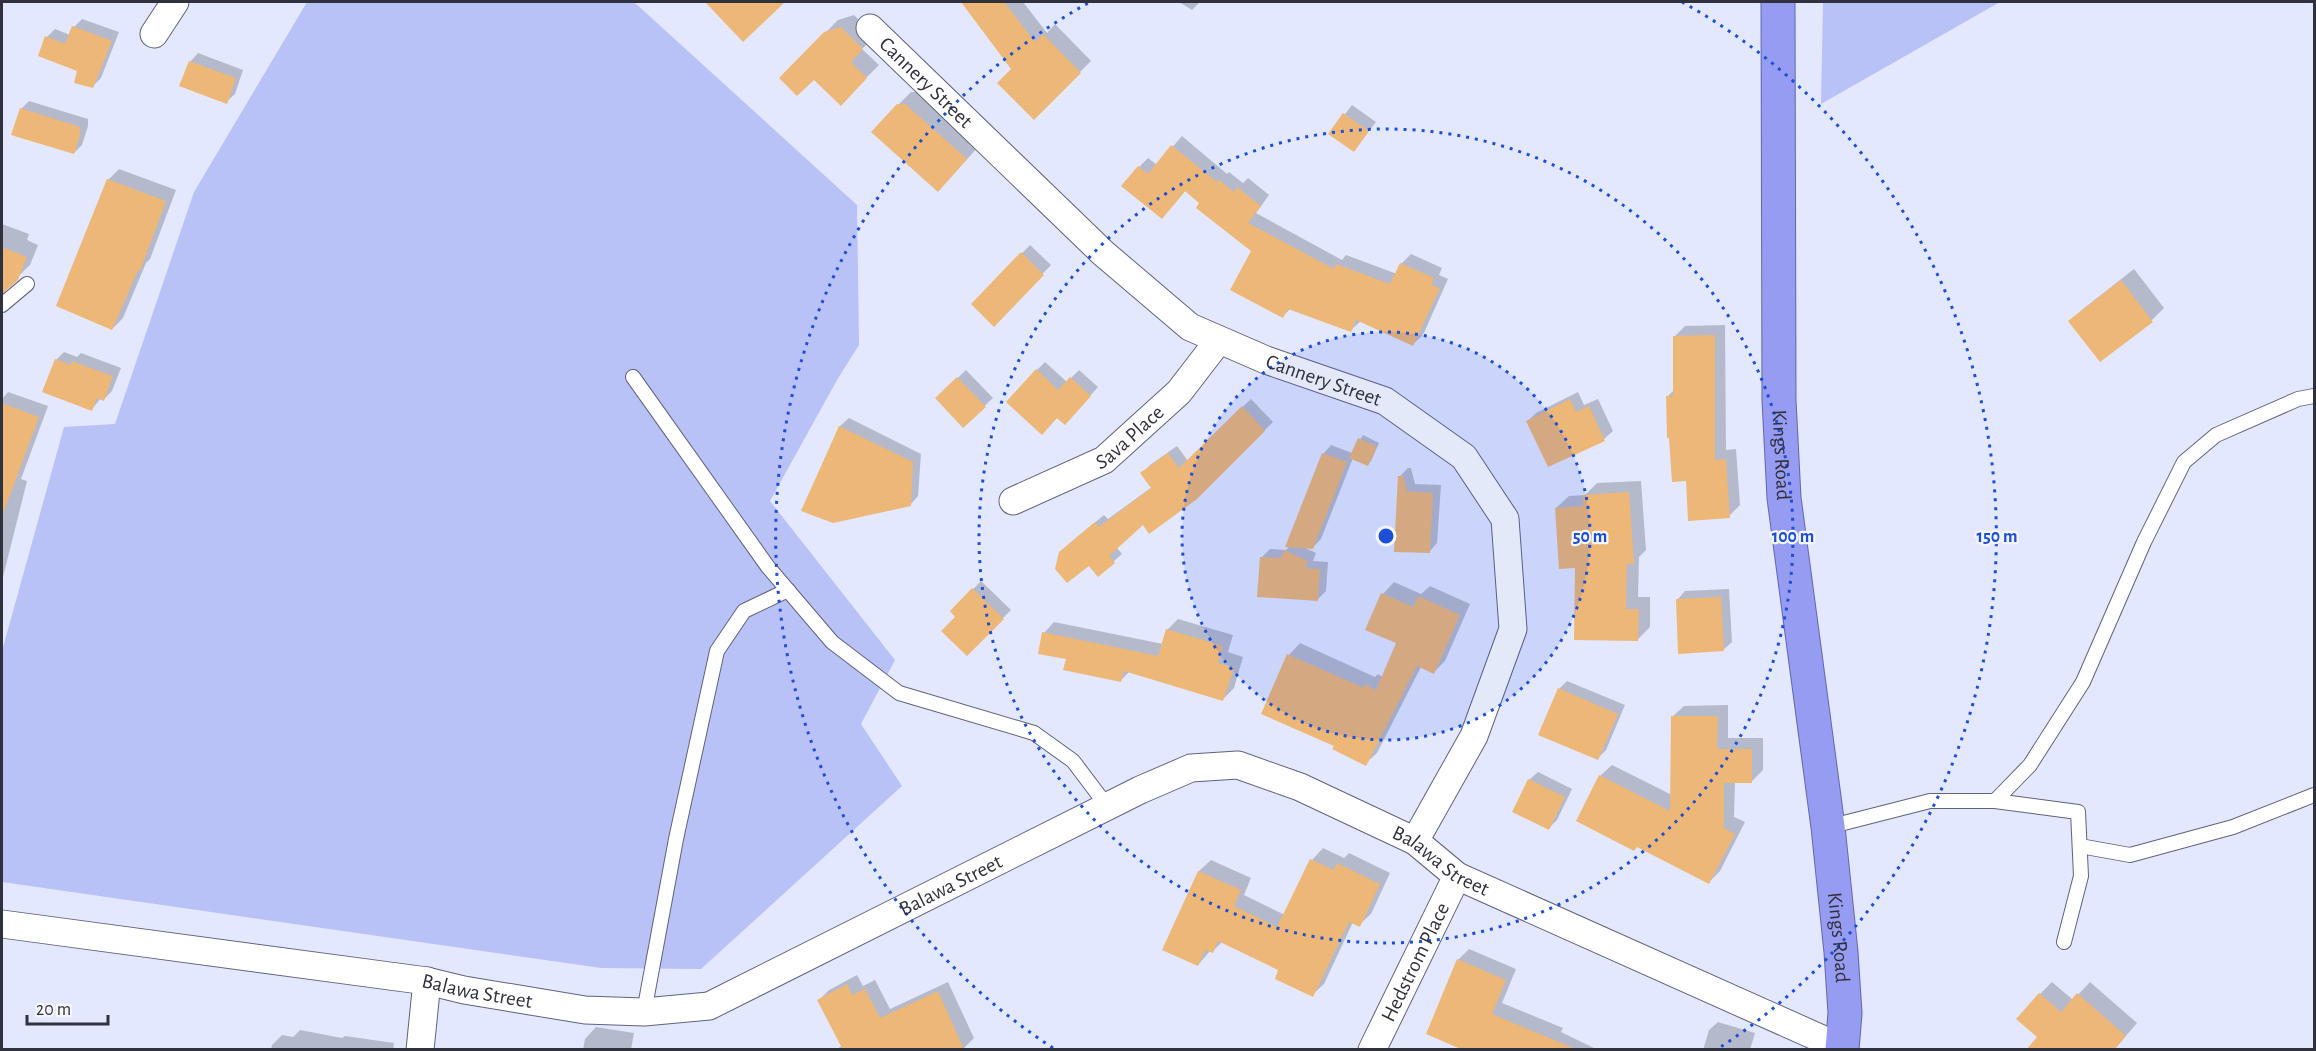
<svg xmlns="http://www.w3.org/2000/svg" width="2316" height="1051" font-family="'Alegreya Sans',sans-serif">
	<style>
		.green { fill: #b9c2f7 }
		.shadow { fill: #0003 }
		.building { fill: #edb777 }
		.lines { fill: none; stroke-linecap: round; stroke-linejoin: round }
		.service-casing { stroke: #5f637c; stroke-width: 16 }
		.minor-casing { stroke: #5f637c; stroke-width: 29 }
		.trunk-casing { stroke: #6067b0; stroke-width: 35 }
		.service { stroke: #fff; stroke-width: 14 }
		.minor { stroke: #fff; stroke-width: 27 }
		.trunk { stroke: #969cf2; stroke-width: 33 }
		.ring { fill: none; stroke: #1d4ed8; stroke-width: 3; stroke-dasharray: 3 6 }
		.labels { text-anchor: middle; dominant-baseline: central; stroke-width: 4.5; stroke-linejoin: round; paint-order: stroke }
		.street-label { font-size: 21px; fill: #2f313c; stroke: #f5f6fc }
		.centre { fill: #1d4ed8; stroke: #f5f6fc; stroke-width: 3 }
		.ring-label { font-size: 18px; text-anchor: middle; font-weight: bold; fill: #1d4ed8; stroke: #f5f6fc; stroke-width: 4.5; stroke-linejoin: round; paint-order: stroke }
	</style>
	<rect width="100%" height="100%" fill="#e3e8ff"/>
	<g class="green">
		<path d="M307 2H634L857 205 859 345 837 380 770 501 895 660 861 724 902 786 701 969 601 968 2 882V651L64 427 115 424 194 192Z"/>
		<path d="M1823 2H2000L1821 104Z"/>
	</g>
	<g class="shadow">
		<path d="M725 2H783L743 39 716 11Z"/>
		<path d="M970 2H1023L1047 33 1055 24 1091 61 1034 118 1013 69 966 6Z"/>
		<path d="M1179 2H1200L1192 10Z"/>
		<path d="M854 15 875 36 862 49 879 65 841 103 814 78H781L838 20Z"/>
		<path d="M82 19 119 32 101 78 93 86 47 37 55 29 70 35 74 27Z"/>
		<path d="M198 53 243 70 235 94 226 102 190 62Z"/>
		<path d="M911 92H918L979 146 951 177 898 105Z"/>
		<path d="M29 101 88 119V126L82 145 74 153 21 109Z"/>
		<path d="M1352 105 1376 122 1354 150 1330 134Z"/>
		<path d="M1182 136 1227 174 1229 172 1243 183 1248 178 1269 195 1256 213 1342 260 1346 255 1397 274 1401 264 1411 254 1442 268 1439 275 1448 279 1423 335 1413 344 1361 321 1351 330 1290 309 1282 317 1252 251 1186 190 1171 208 1139 167 1148 158 1157 165Z"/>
		<path d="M119 169 176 190 150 259 146 263 123 318 112 329 108 180Z"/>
		<path d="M2 224 29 234 27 240 38 245 30 265 6 288 5 293 2 297Z"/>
		<path d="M1030 245 1051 265 994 324 973 304Z"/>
		<path d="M2134 269 2164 308 2152 320 2070 321 2083 309Z"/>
		<path d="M1725 325 1726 450 1736 449 1740 505 1729 516 1687 479 1671 437 1668 396 1674 390V337L1685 326Z"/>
		<path d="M64 352 77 357 81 353 121 368 112 391 104 399 101 398 92 409 56 360Z"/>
		<path d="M1045 362 1067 382 1079 370 1098 387 1073 415 1058 417 1037 370Z"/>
		<path d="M966 370 993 398 963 426 937 398Z"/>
		<path d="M8 392 48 406 21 479 27 481 2 581V399Z"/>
		<path d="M1578 392 1584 405 1598 399 1613 431 1604 439 1549 465 1528 421 1536 413Z"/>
		<path d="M1251 399 1273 422 1196 497 1143 523 1116 547 1122 554 1098 575 1069 544 1104 515 1108 519 1152 487 1142 474 1150 465 1177 446 1188 461Z"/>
		<path d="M849 418 921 454 918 496 910 505 803 511 840 426Z"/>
		<path d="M1363 435 1379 443 1371 461 1367 464 1353 458 1321 539 1313 547H1303L1316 553 1313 561 1328 562 1326 591 1318 599 1261 558 1270 549 1286 550 1290 546 1323 454 1331 445 1352 453Z"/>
		<path d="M1408 468H1411L1415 484 1441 485 1437 543 1429 552 1399 477Z"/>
		<path d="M1641 481 1646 550 1639 557 1638 597H1650V627L1637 640 1577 566 1556 508 1569 496 1585 495 1597 483Z"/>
		<path d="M981 581 1011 610 967 654 957 617 952 611Z"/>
		<path d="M1394 582 1421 594 1430 586 1470 604 1445 661 1434 672 1421 667 1377 753 1365 764 1336 745 1263 713 1289 655 1300 643 1375 677 1378 674 1383 677 1398 643 1367 629 1383 594Z"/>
		<path d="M1729 589 1732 642 1723 650 1677 600 1685 591Z"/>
		<path d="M1178 619 1233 635 1228 652 1243 657 1234 688 1223 699 1130 671 1121 680 1067 658 1044 633 1054 622 1163 644 1167 630Z"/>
		<path d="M1567 681 1625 705 1606 750 1598 758 1559 689Z"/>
		<path d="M1728 705V738H1763V770L1751 782H1735L1734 817 1745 822 1720 871 1709 882 1600 776 1612 765 1672 795V717L1684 706Z"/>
		<path d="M1538 772 1572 789 1557 820 1549 828 1529 780Z"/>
		<path d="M1323 848 1344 858 1349 853 1390 873 1371 914 1359 925 1353 922 1324 984 1312 995 1280 969 1223 941 1212 952 1210 951 1198 965 1164 950 1199 871 1211 860 1251 878 1244 895 1285 915 1312 860Z"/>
		<path d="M1469 949 1516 969 1502 1003 1563 1028 1561 1032 1598 1050H1467L1458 960Z"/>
		<path d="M857 975 863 986 875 980 890 1009 948 982 974 1038 962 1050H835L842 1046 819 1000 829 990Z"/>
		<path d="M2052 982 2073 1000 2090 982 2137 1023 2114 1050 2039 1037 2040 994Z"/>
		<path d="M1718 1022 1755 1033 1750 1050H1703L1709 1030Z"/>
		<path d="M596 1027 634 1033 631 1050H583L585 1039Z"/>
		<path d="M300 1030 342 1038 345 1036 394 1043 393 1050H271L272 1045 282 1035 293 1037Z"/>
	</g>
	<g class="building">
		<path d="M705 2H785L743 42Z"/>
		<path d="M961 2H1004L1035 42 1043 34 1081 73 1034 120 997 83 1011 69Z"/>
		<path d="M72 26 112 41 93 88 74 83 77 71 38 56 45 36 65 44Z"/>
		<path d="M841 27 863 49 851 62 867 78 841 106 814 80 797 96 779 78 824 32Z"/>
		<path d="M189 61 236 78 227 104 179 86Z"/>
		<path d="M897 104H905L967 159 938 192 871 132Z"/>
		<path d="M20 108 80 127V136L74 154 11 135Z"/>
		<path d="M1343 113 1369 131 1354 152 1328 134Z"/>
		<path d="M1171 145 1217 182 1219 180 1234 192 1237 187 1261 206 1248 223 1334 269 1336 264 1390 284 1400 263 1434 278 1431 285 1440 288 1413 346 1356 320 1351 332 1288 309 1283 318 1230 290 1251 251 1196 208 1199 203 1185 191 1162 219 1121 186 1138 166 1148 174Z"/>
		<path d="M107 179 166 201 140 271 138 270 112 330 56 306Z"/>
		<path d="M2 247 27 257 18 280 2 294Z"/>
		<path d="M1021 252 1044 275 994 327 971 304Z"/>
		<path d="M2121 280 2153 322 2100 362 2068 321Z"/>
		<path d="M1715 335V460L1726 459 1730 518 1688 521 1686 481 1672 482 1669 438H1667L1666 396H1673V336Z"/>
		<path d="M55 359 71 365V361L113 376 104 401 97 398 92 411 42 392Z"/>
		<path d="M1036 369 1058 390 1070 377 1091 396 1065 425 1057 418 1042 435 1006 402Z"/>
		<path d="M957 377 986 407 963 428 935 398Z"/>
		<path d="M1570 399 1576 412 1589 406 1605 441 1548 467 1526 421Z"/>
		<path d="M2 403 39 417 4 511H2Z"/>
		<path d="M1242 406 1265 431 1197 499 1149 534 1143 525 1109 556 1115 563 1098 577 1089 566 1067 583 1055 569 1059 552 1095 522 1099 527 1151 488 1140 473 1168 453 1179 468Z"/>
		<path d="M839 426 913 462 911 506 833 523 801 511Z"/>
		<path d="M1358 438 1377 447 1368 466 1349 458Z"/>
		<path d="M1322 453 1347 462 1313 549 1285 547Z"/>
		<path d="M1398 476H1403L1407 491 1433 493 1430 553 1394 552Z"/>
		<path d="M1629 492 1634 564H1627L1626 609H1639L1638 641 1574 640 1575 568 1559 569 1555 508 1583 506V495Z"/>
		<path d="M1284 550 1308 561 1306 568 1320 569 1318 601 1257 597 1260 557 1281 558Z"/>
		<path d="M972 588 1004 619 967 656 941 631 955 617 950 611Z"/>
		<path d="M1381 593 1413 607 1418 596 1460 615 1434 674 1417 666 1366 766 1332 749 1334 746 1261 714 1287 654 1364 688 1365 684 1376 690 1396 643 1365 630Z"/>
		<path d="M1721 597 1724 651 1678 654 1676 599Z"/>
		<path d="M1166 629 1223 646 1218 663 1234 668 1223 701 1124 671 1121 682 1063 670 1066 659 1038 654 1042 632 1158 656Z"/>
		<path d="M1558 688 1618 714 1598 760 1538 735Z"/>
		<path d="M1671 716H1718L1717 749H1752V783H1724V828L1735 834 1709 884 1637 847 1634 851 1576 821 1599 775 1670 811Z"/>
		<path d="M1528 779 1565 797 1549 830 1512 812Z"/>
		<path d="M1310 859 1334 870 1337 863 1380 884 1360 927 1349 922 1313 997 1275 979 1278 970 1218 941 1213 953 1205 950 1198 966 1162 950 1198 871 1241 890 1234 906 1277 927Z"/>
		<path d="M1457 959 1506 980 1492 1014 1578 1050H1463L1426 1034Z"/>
		<path d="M847 984 852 995 865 989 880 1018 938 991 964 1050H843L817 1000Z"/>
		<path d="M2039 993 2061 1012 2077 993 2126 1036 2114 1050H2026L2037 1037 2016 1019Z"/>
	</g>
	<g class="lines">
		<defs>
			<g id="service">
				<path d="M2 305 27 284"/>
				<path d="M633 377 768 567 832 642 899 693 1034 733 1073 761 1107 806"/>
				<path d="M1995 801 2078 812 2081 876 2064 942"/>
				<path d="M1828 827 1930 801H1995L2030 765 2083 682 2144 542 2184 462 2216 435 2298 399 2314 396"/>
				<path d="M2080 846 2130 855 2233 827 2314 795"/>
				<path d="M644 1012 676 839 717 651 744 611 788 590"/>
			</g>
			<g id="minor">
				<path id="s1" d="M870 28 1103 253 1190 327 1266 360 1385 401 1464 457 1505 519 1513 629 1474 736 1415 841"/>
				<path d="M154 34 175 2"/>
				<path id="s2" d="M1013 501 1104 460 1179 392 1219 340"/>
				<path id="s3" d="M2 924 427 981 464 990 585 1010 644 1012 709 1006 1140 790 1191 768 1238 765 1300 787 1415 841 1457 876 1842 1048"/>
				<path d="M420 1050 427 981"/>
				<path id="s4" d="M1372 1050 1457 876"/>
			</g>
			<g id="trunk">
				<path id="s5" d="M1778 2 1779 400 1784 498 1828 827 1841 952 1845 1013 1842 1050"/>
			</g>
		</defs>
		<use href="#service" class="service-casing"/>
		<use href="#minor" class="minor-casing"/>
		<use href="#trunk" class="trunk-casing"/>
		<use href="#service" class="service"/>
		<use href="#minor" class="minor"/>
		<use href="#trunk" class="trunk"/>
	</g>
	<circle cx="1386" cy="536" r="204" fill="#1d4ed8" fill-opacity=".12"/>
	<g class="ring">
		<circle cx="1386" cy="536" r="204"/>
		<circle cx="1386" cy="536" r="407"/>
		<path d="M1053 1048A611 611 0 0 1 1090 2M1682 2A611 611 0 0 1 1719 1048"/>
	</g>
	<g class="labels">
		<g class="street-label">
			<text stroke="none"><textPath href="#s1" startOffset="78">Cannery Street</textPath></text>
			<text stroke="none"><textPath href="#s1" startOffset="582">Cannery Street</textPath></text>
			<text stroke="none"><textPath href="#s2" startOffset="134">Sava Place</textPath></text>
			<text stroke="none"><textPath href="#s5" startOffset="453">Kings Road</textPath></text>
			<text stroke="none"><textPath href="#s3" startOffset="1524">Balawa Street</textPath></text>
			<text stroke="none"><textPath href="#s3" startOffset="984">Balawa Street</textPath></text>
			<text stroke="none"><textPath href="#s5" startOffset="939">Kings Road</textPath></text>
			<text stroke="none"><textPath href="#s4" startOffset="98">Hedstrom Place</textPath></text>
			<text stroke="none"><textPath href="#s3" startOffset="480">Balawa Street</textPath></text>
		</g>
	</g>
	<circle cx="1386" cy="536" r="9" class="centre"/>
	<g class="ring-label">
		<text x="1590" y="542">50 m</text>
		<text x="1793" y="542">100 m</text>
		<text x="1997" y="542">150 m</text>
	</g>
	<rect width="2316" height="1051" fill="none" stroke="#2f313c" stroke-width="6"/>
	<path d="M27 1015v9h81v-9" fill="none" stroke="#2f313c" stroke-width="3"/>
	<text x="36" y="1015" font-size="18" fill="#2f313c" stroke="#f5f6fc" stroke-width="4.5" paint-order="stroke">20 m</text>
</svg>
